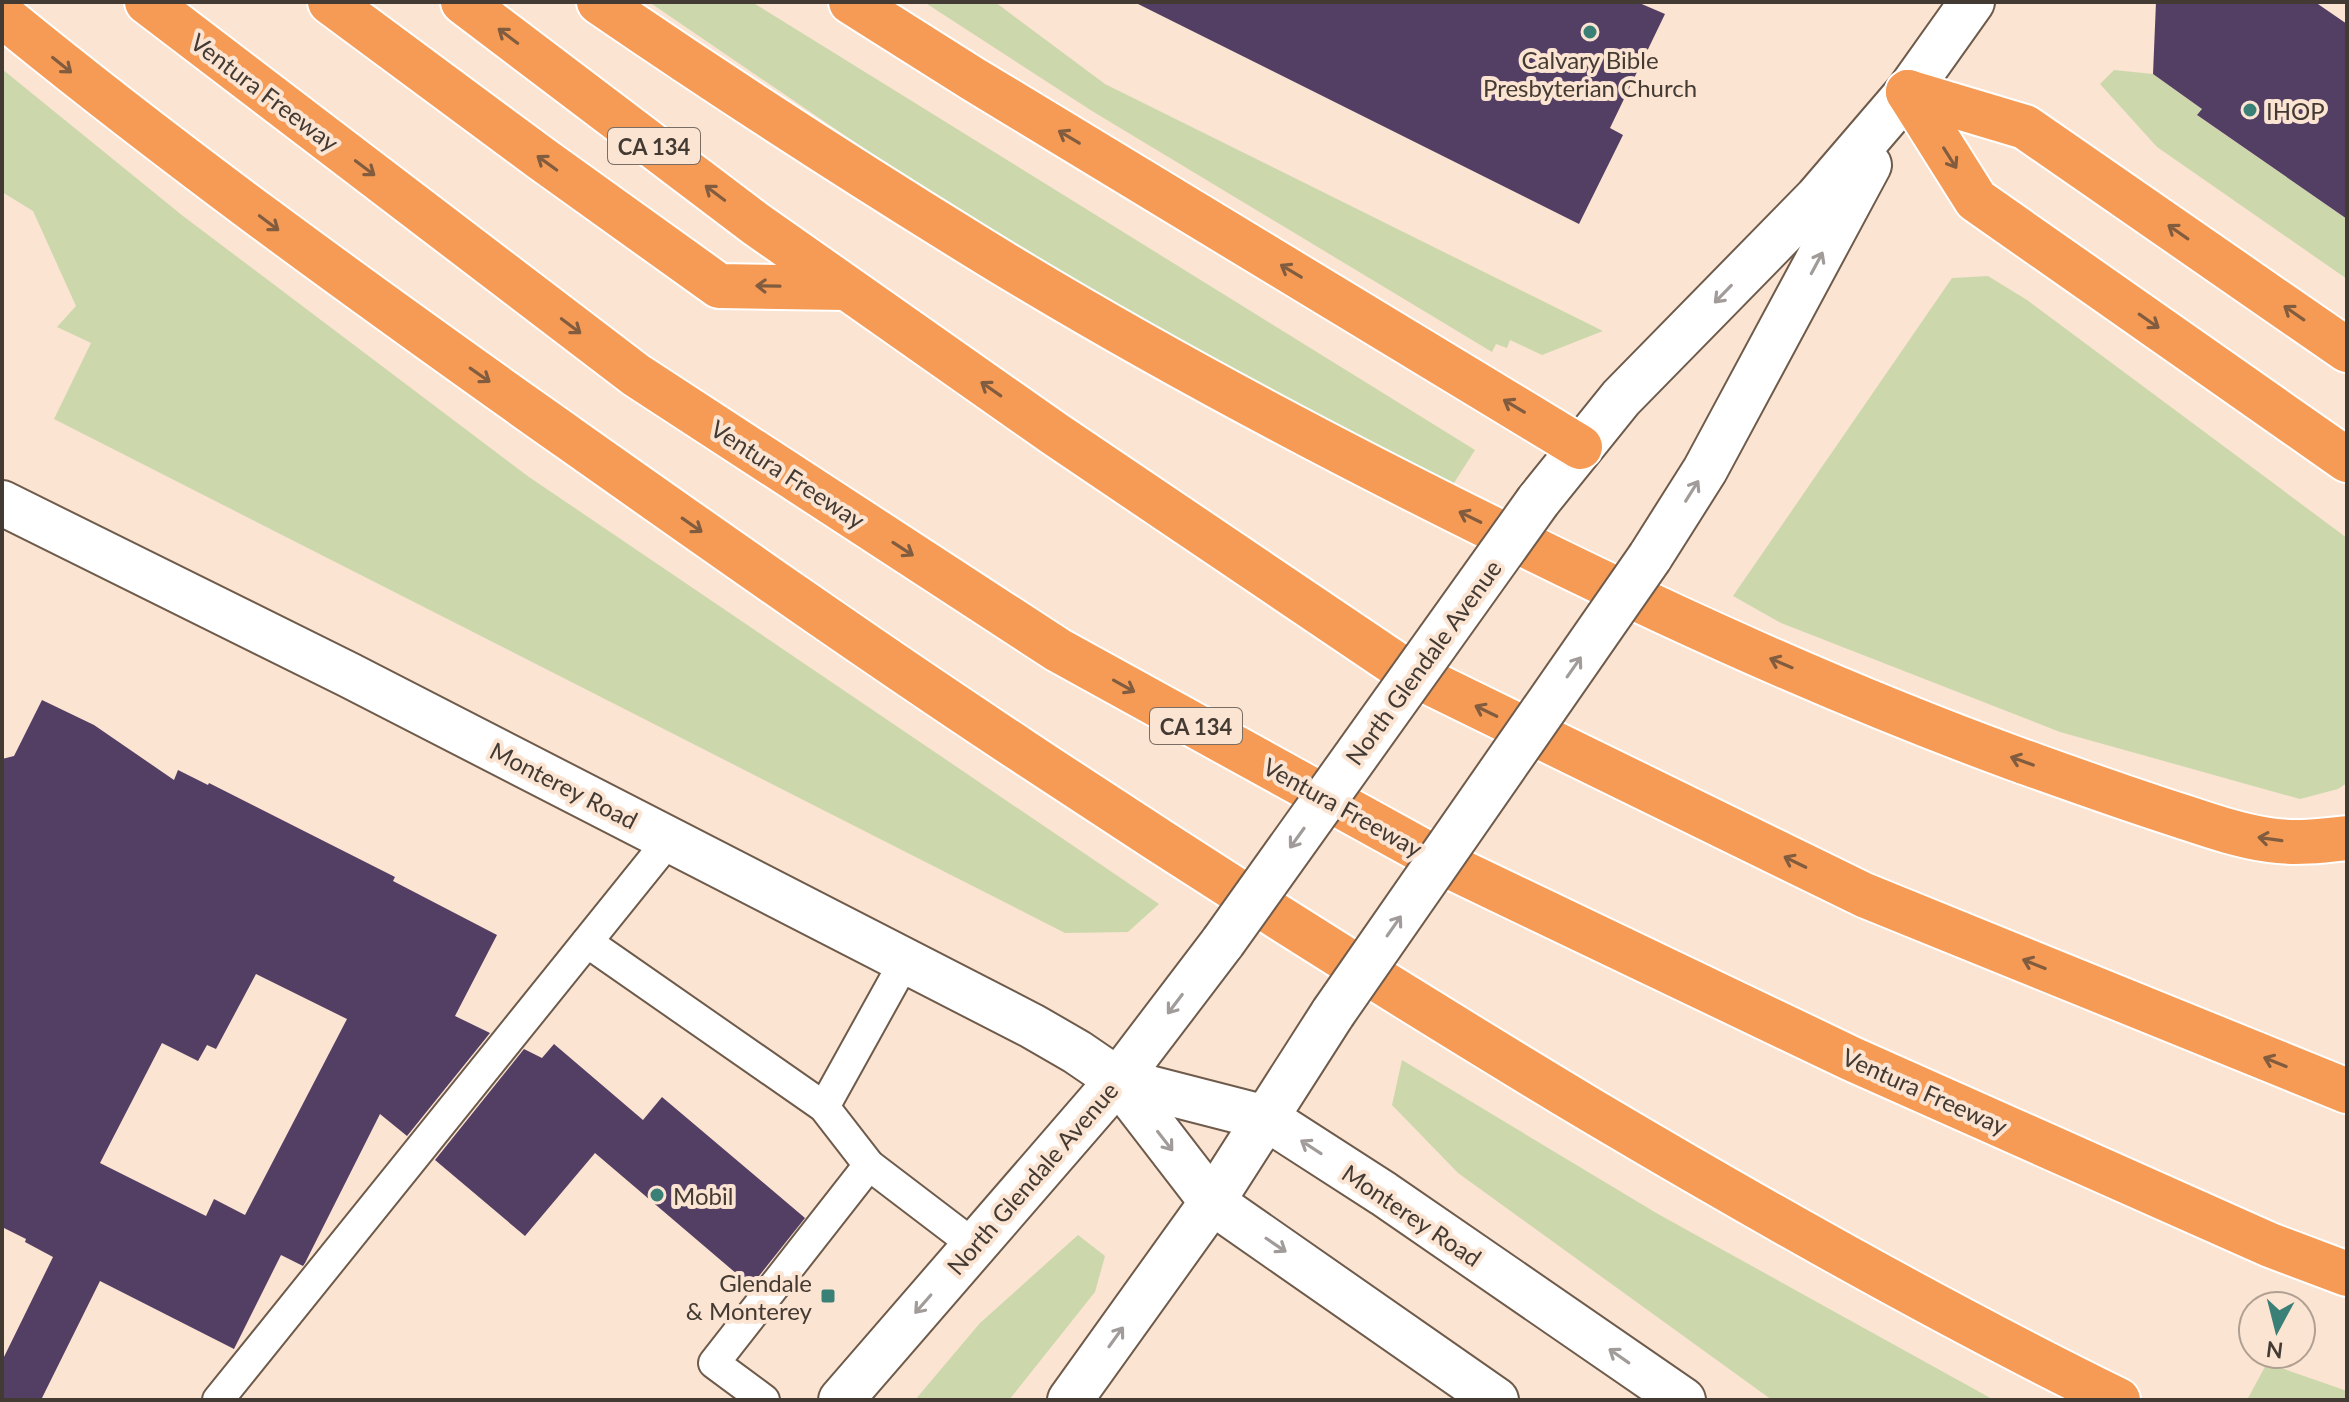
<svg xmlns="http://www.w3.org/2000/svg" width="2349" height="1402" viewBox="0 0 2349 1402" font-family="Lato,sans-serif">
<rect width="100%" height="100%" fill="#fbe4d2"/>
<!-- green -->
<g fill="#ccd8ac">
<polygon points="649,2 752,2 1475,450 1454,483 1328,430 989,234"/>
<polygon points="924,2 995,2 1105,84 1603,331 1542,355 1510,340 1507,348 1496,344 1492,352 1092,111"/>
<polygon points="2,69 183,216 529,477 1159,904 1128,932 1065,933 54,419 91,343 57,327 76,306 33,211 2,192"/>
<polygon points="2114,70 2153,74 2202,109 2198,116 2347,219 2347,279 2157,147 2100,84"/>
<polygon points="1988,276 2027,300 2347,538 2347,783 2338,789 2300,799 2060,732 1781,623 1733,596 1952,278"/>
<polygon points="1402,1060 1658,1214 1994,1400 1772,1400 1458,1173 1392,1105"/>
<polygon points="1078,1235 1105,1256 1095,1292 1009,1400 915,1400 980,1323"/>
<polygon points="2267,1363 2347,1391 2347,1400 2247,1400"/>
</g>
<!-- building -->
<g fill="#543f64" fill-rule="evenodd">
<polygon points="1134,2 1637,2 1665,14 1610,128 1623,135 1579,224"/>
<polygon points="2156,2 2315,2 2347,24 2347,219 2197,115 2202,109 2153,74"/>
<path d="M42 700 94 725 174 780 178 770 208 785 209 783 395 877 393 881 497 935 455 1016 490 1033 407 1136 380 1114 305 1263 303 1266 281 1255 234 1349 100 1281 41 1400H2V1361L53 1257 25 1242 26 1239 2 1227V759L14 756ZM256 974 347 1019 245 1215 214 1199 206 1216 100 1163 162 1043 198 1061 207 1045 216 1049Z"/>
<polygon points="554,1044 643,1120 662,1097 805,1218 751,1286 595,1153 525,1236 435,1160 524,1049 542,1058"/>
</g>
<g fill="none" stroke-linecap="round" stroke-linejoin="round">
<!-- service casing -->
<g stroke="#6e5b4b" stroke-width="34">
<g id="service">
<polyline points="587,942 824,1107 869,1165 974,1245"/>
<polyline points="824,1107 905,961"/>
<polyline points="218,1400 669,840"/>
<polyline points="764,1400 714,1363 869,1165"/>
</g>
</g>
<!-- tertiary casing -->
<g stroke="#6e5b4b" stroke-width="48">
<polyline id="tertiary" points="2,503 349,675 1032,1026 1077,1052 1118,1080"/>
</g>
<!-- secondary casing -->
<g stroke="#6e5b4b" stroke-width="48">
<g id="secondary">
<polyline points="1538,501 1621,398 1817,198 1908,92 1972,2"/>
<polyline points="1650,557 1705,470 1869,165"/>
<polyline points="1118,1080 1266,1118 1384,1194 1683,1400"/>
<polyline points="1118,1080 1212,1202 1496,1400"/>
<polyline points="841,1400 1118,1080 1223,942"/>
<polyline points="1070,1400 1212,1202 1333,1013"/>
</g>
</g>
<!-- motorway casing -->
<g stroke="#fff" stroke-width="48">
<g id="motorway">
<polyline points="147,2 636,375 1058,650 1457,870 1852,1059 2270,1245 2347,1274"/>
<polyline points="330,2 542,159 719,286 846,288"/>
<polyline points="463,2 756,224 1055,434 1406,671 1864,895 2347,1091"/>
<path d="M599 2C723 87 850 169 978 248 1145 351 1319 443 1495 530 1665 615 1838 694 2016 759 2072 779 2127 799 2184 817 2211 826 2240 836 2269 840 2295 844 2321 841 2347 838"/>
<polyline points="851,2 973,79 1580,447"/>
<path d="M2 15C173 155 352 284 532 412 695 527 857 642 1024 752 1211 876 1401 996 1594 1112 1766 1214 1939 1312 2118 1400"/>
<polyline points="1908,92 1976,200 2347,460"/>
<polyline points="1908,92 2025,127 2347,350"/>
</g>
</g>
<!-- service -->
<use href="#service" stroke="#fff" stroke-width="30"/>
<!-- tertiary -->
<use href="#tertiary" stroke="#fff" stroke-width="44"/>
<!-- secondary -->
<use href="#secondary" stroke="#fff" stroke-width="44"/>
<!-- motorway -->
<use href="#motorway" stroke="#f69b55" stroke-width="44"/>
<!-- secondary-bridge casing -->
<g stroke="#6e5b4b" stroke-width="48" stroke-linecap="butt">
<g id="secondary-bridge">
<polyline points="1223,942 1538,501"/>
<polyline points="1333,1013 1650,557"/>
</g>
</g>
<!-- secondary-bridge -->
<use href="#secondary-bridge" stroke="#fff" stroke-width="44"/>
</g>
<!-- one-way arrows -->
<defs><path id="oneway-shaft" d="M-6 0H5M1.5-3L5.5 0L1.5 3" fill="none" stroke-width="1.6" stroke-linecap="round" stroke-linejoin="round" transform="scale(2)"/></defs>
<g stroke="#825c3f">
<use href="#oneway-shaft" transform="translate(508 36) rotate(-143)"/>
<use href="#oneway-shaft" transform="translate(62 65) rotate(39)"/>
<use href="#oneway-shaft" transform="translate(1069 137) rotate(-149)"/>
<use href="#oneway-shaft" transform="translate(1950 158) rotate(58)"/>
<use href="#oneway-shaft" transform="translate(547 163) rotate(-144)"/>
<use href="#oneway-shaft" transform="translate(365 168) rotate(37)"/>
<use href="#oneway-shaft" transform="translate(715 193) rotate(-143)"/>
<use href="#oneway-shaft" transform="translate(269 223) rotate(37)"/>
<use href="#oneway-shaft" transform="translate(2178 232) rotate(-145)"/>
<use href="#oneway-shaft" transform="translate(1291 271) rotate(-149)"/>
<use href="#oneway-shaft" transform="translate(768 286) rotate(-179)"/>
<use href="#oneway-shaft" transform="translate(2294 313) rotate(-145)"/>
<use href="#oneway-shaft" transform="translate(2149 321) rotate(35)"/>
<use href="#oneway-shaft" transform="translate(571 326) rotate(37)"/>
<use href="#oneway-shaft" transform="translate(480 375) rotate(35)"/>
<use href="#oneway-shaft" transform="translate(991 389) rotate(-145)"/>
<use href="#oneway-shaft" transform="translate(1514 406) rotate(-149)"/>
<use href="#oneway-shaft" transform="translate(1470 517) rotate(-154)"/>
<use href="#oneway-shaft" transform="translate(692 525) rotate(35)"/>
<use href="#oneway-shaft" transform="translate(903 549) rotate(33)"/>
<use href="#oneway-shaft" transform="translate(1781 663) rotate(-157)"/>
<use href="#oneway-shaft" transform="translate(1124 686) rotate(29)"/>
<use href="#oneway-shaft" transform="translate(1486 711) rotate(-154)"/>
<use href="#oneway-shaft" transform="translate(2022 761) rotate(-160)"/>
<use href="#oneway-shaft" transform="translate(2270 839) rotate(-172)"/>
<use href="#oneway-shaft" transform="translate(1795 862) rotate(-154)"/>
<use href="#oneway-shaft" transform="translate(2034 964) rotate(-158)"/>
<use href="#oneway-shaft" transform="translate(2275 1062) rotate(-158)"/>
</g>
<g stroke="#a19c99">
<use href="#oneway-shaft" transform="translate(1817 263) rotate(-62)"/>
<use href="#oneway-shaft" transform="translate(1723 294) rotate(134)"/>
<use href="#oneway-shaft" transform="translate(1692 491) rotate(-58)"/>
<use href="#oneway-shaft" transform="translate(1574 667) rotate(-55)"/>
<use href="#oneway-shaft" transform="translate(1297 838) rotate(126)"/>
<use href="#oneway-shaft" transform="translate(1394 926) rotate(-55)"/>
<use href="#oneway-shaft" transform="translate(1175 1004) rotate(127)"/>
<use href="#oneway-shaft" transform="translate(1165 1141) rotate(52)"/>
<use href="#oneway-shaft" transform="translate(1311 1147) rotate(-147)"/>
<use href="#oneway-shaft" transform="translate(1276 1245) rotate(34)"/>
<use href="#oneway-shaft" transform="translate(923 1304) rotate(131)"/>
<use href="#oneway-shaft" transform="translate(1116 1337) rotate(-54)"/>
<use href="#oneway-shaft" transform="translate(1619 1356) rotate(-145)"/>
</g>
<!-- markers -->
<g fill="#3a8077" stroke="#fbe4d2" stroke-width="3">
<circle cx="1590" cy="32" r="8"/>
<circle cx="2250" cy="110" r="8"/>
<circle cx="657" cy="1195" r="8"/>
<rect x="820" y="1288" width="16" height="16" rx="4"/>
</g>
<g text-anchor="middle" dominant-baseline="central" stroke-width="8" stroke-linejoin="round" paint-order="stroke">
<!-- shield labels -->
<g fill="#fbe4d2" stroke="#7a6d63" stroke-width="2">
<rect x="608" y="128" width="92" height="36" rx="6"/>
<rect x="1150" y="708" width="92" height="36" rx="6"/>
</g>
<g font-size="22" font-weight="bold" fill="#433a33">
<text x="654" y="146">CA 134</text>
<text x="1196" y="726">CA 134</text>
</g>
<!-- poi labels -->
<g font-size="24" fill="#433a33" stroke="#fbe4d2" text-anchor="start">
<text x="1590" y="59" text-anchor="middle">Calvary Bible<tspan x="1590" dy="28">Presbyterian Church</tspan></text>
<text x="2266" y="110">IHOP</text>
<text x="673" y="1195">Mobil</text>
<text x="812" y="1282" text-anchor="end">Glendale<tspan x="812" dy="28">&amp; Monterey</tspan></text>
</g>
<!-- street labels -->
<g font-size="24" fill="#433a33" stroke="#fbe4d2">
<text transform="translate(265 92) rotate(37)">Ventura Freeway</text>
<text transform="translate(788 474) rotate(33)">Ventura Freeway</text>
<text transform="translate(1423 662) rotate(-54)">North Glendale Avenue</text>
<text transform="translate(564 785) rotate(27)">Monterey Road</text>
<text transform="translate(1343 807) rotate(29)">Ventura Freeway</text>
<text transform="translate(1925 1091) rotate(24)">Ventura Freeway</text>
<text transform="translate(1032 1178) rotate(-49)">North Glendale Avenue</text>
<text transform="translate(1412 1215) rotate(34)">Monterey Road</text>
</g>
</g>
<!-- border -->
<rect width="2349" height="1402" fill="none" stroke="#433a33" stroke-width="8"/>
<!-- north arrow -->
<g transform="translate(2277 1330) rotate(187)"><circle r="38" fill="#fbe4d2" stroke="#b1a092" stroke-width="2"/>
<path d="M0-6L14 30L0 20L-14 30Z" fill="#3a8077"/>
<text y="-12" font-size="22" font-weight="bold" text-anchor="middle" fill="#433a33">N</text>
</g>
</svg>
